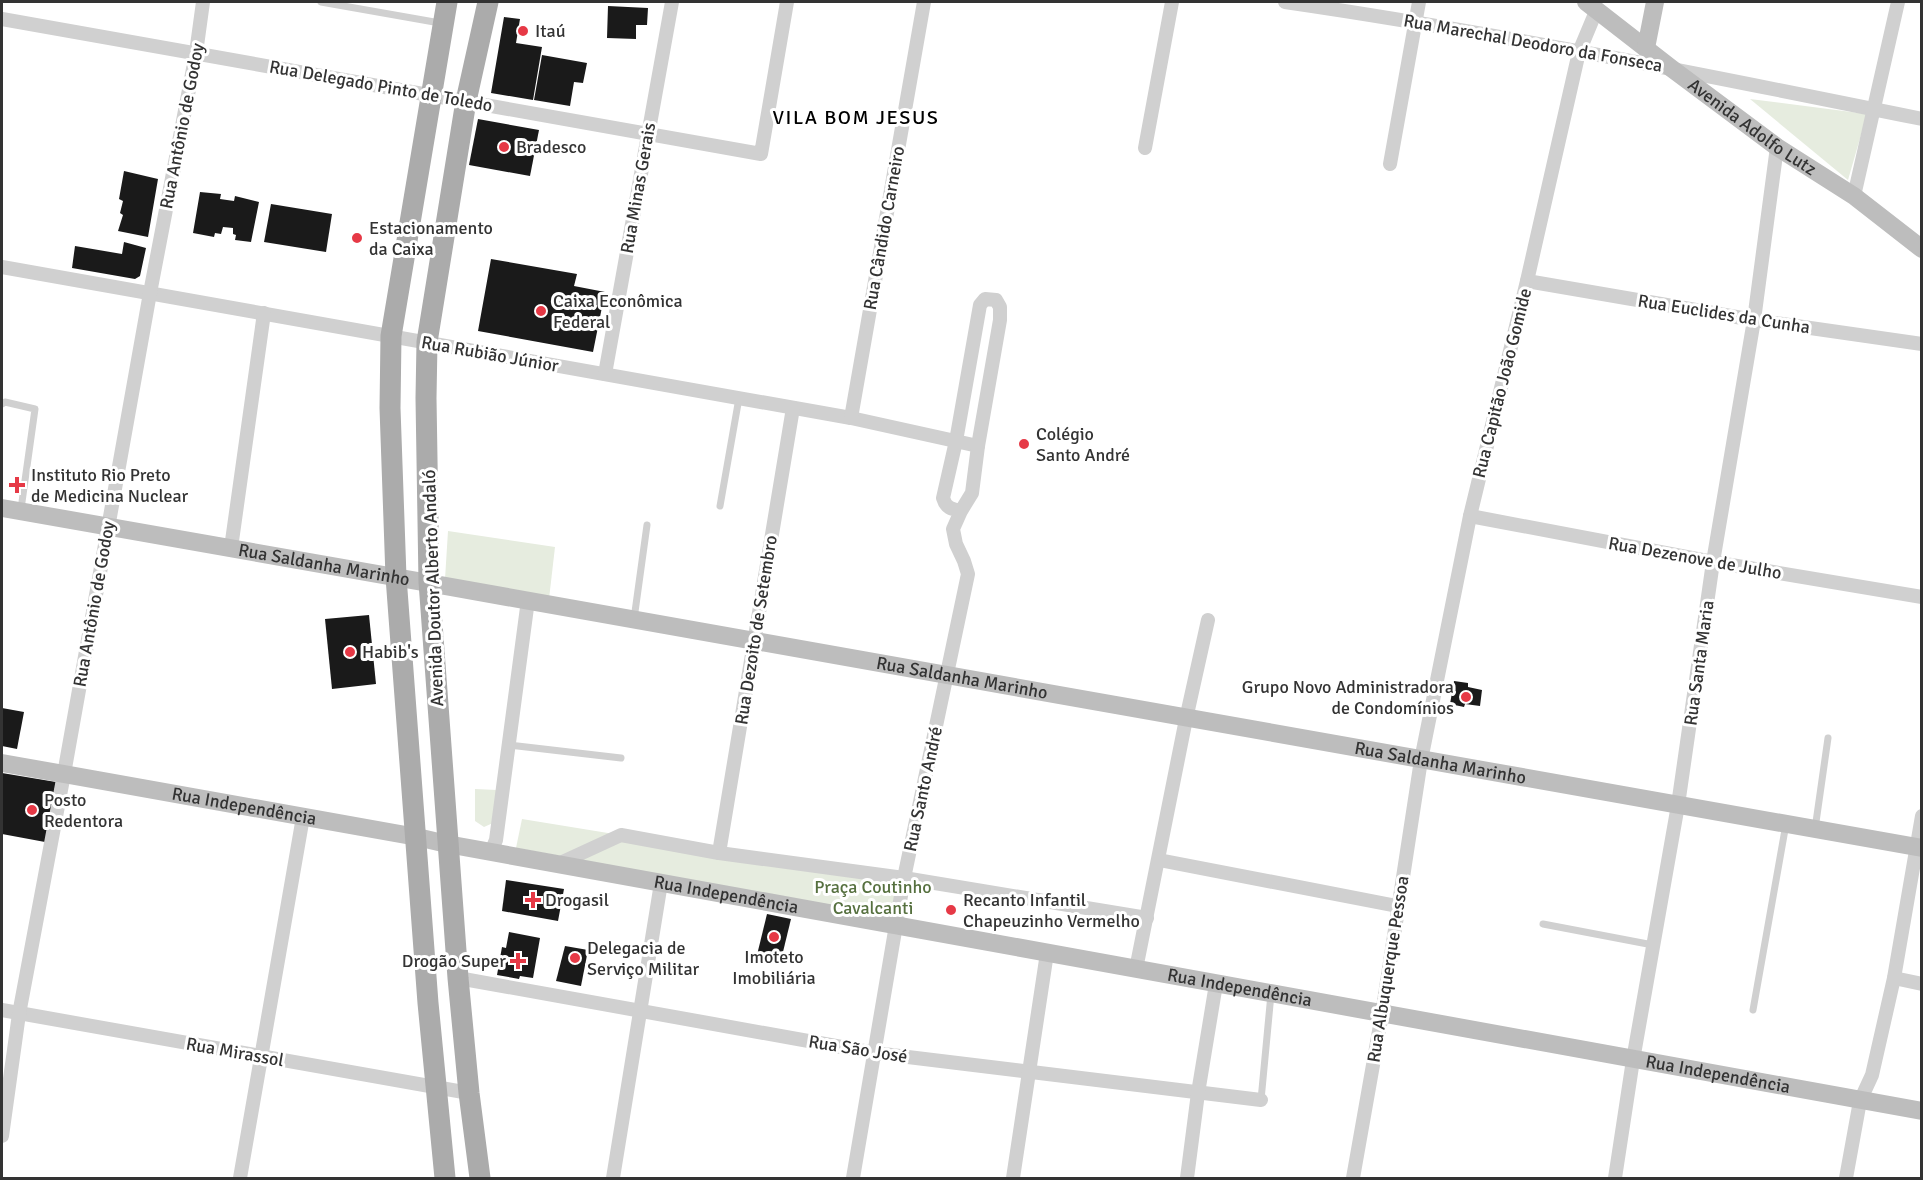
<svg xmlns="http://www.w3.org/2000/svg" width="1923" height="1180" viewBox="0 0 1923 1180" font-family="Signika,sans-serif">
<rect width="100%" height="100%" fill="#fff"/>
<!-- green -->
<g fill="#e6ecdf">
<polygon points="1750,99 1867,114 1848,180"/>
<polygon points="448,531 555,547 549,599 445,579"/>
<polygon points="475,789 497,790 493,823 484,827 475,821"/>
<polygon points="522,819 614,834 561,856 516,848"/>
<polygon points="620,840 903,883 898,921 569,862"/>
</g>
<!-- building -->
<g fill="#1a1a1a">
<polygon points="608,6 648,8 647,25 636,25 636,39 607,38"/>
<polygon points="504,17 520,19 516,43 542,47 533,100 491,93"/>
<polygon points="542,55 587,63 583,83 574,82 570,106 534,100"/>
<polygon points="478,119 539,130 530,176 469,165"/>
<polygon points="124,171 158,179 148,237 118,231 123,215 120,213 123,201 119,199"/>
<polygon points="200,192 221,194 220,199 234,201 235,196 259,202 251,242 235,240 236,235 233,234 233,228 223,227 221,234 215,233 214,237 193,233"/>
<polygon points="271,204 332,214 326,252 264,242"/>
<polygon points="124,242 146,248 140,276 135,279 72,268 75,246 122,254"/>
<polygon points="491,259 577,274 574,286 605,292 593,352 478,331"/>
<polygon points="369,615 376,684 332,689 325,619"/>
<polygon points="1454,681 1468,683 1468,687 1482,690 1480,706 1465,704 1464,707 1450,704"/>
<polygon points="2,708 24,712 17,749 2,746"/>
<polygon points="2,773 56,782 45,842 2,834"/>
<polygon points="506,880 564,889 558,921 502,911"/>
<polygon points="767,914 791,919 781,960 757,955"/>
<polygon points="509,932 540,938 533,978 520,976 519,979 497,975 502,947 506,948"/>
<polygon points="565,946 588,950 581,986 556,981"/>
</g>
<g fill="none" stroke-linecap="round" stroke-linejoin="round">
<!-- lane -->
<g stroke="#d0d0d0" stroke-width="7">
<polyline points="321,2 440,23"/>
<polyline points="2,404 5,402 35,409 21,509"/>
<polyline points="720,506 739,398"/>
<polyline points="634,619 647,525"/>
<polyline points="509,745 621,758"/>
<polyline points="1815,829 1828,738"/>
<polyline points="1543,924 1653,945"/>
<polyline points="1753,1010 1786,824"/>
<polyline points="1261,1100 1271,994"/>
</g>
<!-- street -->
<g stroke="#d0d0d0" stroke-width="14">
<path d="M1285 2C1498 33 1710 76 1922 119"/>
<polyline points="2,19 761,154 787,2"/>
<polyline points="1145,148 1172,2"/>
<polyline points="1390,164 1419,2"/>
<polyline points="1854,196 1898,2"/>
<polyline points="2,267 851,418 978,446"/>
<polyline points="1527,281 1754,320 1922,344"/>
<polyline points="605,374 672,2"/>
<polyline points="851,418 924,2"/>
<polyline points="1470,516 1713,562 1922,597"/>
<polyline points="231,548 264,313"/>
<polyline points="491,852 496,840 528,600"/>
<polyline points="719,853 793,408"/>
<polyline points="1159,860 1397,906"/>
<polyline points="558,864 621,835 719,853 904,878 1147,918"/>
<polyline points="1136,969 1186,719 1208,620"/>
<polyline points="458,978 875,1053 1261,1100"/>
<polyline points="1894,978 1922,984"/>
<polyline points="2,1010 469,1093"/>
<polyline points="2,1136 19,1014 64,774 150,293 196,53 203,2"/>
<polyline points="240,1178 303,817"/>
<polyline points="613,1178 661,883"/>
<path d="M853 1178 904 878 968 574 964 561 956 544 953 529 961 511 972 493 978 446 1000 320V307L996 300 985 299 980 305 956 441 943 498C946 508 951 509 961 511"/>
<polyline points="1013,1178 1047,953"/>
<polyline points="1187,1178 1198,1093 1216,984"/>
<polyline points="1353,1178 1382,1014 1421,760 1470,516 1527,281 1579,52 1597,9"/>
<polyline points="1615,1178 1633,1060 1678,805 1713,562 1754,320 1777,147"/>
<polyline points="1846,1178 1860,1101 1872,1075 1894,978 1922,816"/>
</g>
<!-- secondary -->
<g stroke="#bdbdbd" stroke-width="18">
<path id="s1" d="M1586 2 1671 68 1777 147 1854 196 1922 249"/>
<polyline points="1646,48 1655,2"/>
<path id="s2" d="M2 508C642 620 1281 735 1922 848"/>
<path id="s3" d="M2 763 417 837 447 844 1922 1111"/>
</g>
<!-- primary -->
<g stroke="#ababab" stroke-width="21">
<polyline points="445,1178 428,1003 396,577 390,408 391,336 447,2"/>
<polyline points="480,1178 469,1093 458,978 429,582 426,398 427,342 466,101 488,2"/>
</g>
</g>
<!-- markers -->
<g fill="#e63946" stroke="#fff" stroke-width="2">
<circle cx="523" cy="31" r="6"/>
<circle cx="504" cy="147" r="6"/>
<circle cx="357" cy="238" r="6"/>
<circle cx="541" cy="311" r="6"/>
<circle cx="1024" cy="444" r="6"/>
<path d="M14 476h6v6h6v6h-6v6h-6v-6h-6v-6h6z"/>
<circle cx="350" cy="652" r="6"/>
<circle cx="1466" cy="697" r="6"/>
<circle cx="32" cy="810" r="6"/>
<path d="M530 891h6v6h6v6h-6v6h-6v-6h-6v-6h6z"/>
<circle cx="951" cy="910" r="6"/>
<circle cx="774" cy="937" r="6"/>
<circle cx="575" cy="958" r="6"/>
<path d="M515 952h6v6h6v6h-6v6h-6v-6h-6v-6h6z"/>
</g>
<g text-anchor="middle" dominant-baseline="central" stroke-width="6" stroke-linejoin="round" paint-order="stroke">
<!-- poi labels -->
<g font-size="18" fill="#333" stroke="#fff" text-anchor="start">
<text x="535" y="31">Itaú</text>
<text x="516" y="147">Bradesco</text>
<text x="369" y="228">Estacionamento<tspan x="369" dy="21">da Caixa</tspan></text>
<text x="553" y="301">Caixa Econômica<tspan x="553" dy="21">Federal</tspan></text>
<text x="1036" y="434">Colégio<tspan x="1036" dy="21">Santo André</tspan></text>
<text x="31" y="475">Instituto Rio Preto<tspan x="31" dy="21">de Medicina Nuclear</tspan></text>
<text x="362" y="652">Habib's</text>
<text x="1454" y="687" text-anchor="end">Grupo Novo Administradora<tspan x="1454" dy="21">de Condomínios</tspan></text>
<text x="44" y="800">Posto<tspan x="44" dy="21">Redentora</tspan></text>
<text x="545" y="900">Drogasil</text>
<text x="963" y="900">Recanto Infantil<tspan x="963" dy="21">Chapeuzinho Vermelho</tspan></text>
<text x="587" y="948">Delegacia de<tspan x="587" dy="21">Serviço Militar</tspan></text>
<text x="774" y="957" text-anchor="middle">Imoteto<tspan x="774" dy="21">Imobiliária</tspan></text>
<text x="506" y="961" text-anchor="end">Drogão Super</text>
</g>
<!-- street labels -->
<g font-size="18" fill="#333" stroke="#fff">
<text transform="translate(1533 43) rotate(10)">Rua Marechal Deodoro da Fonseca</text>
<text transform="translate(381 86) rotate(10)">Rua Delegado Pinto de Toledo</text>
<text transform="translate(182 126) rotate(-79)">Rua Antônio de Godoy</text>
<text stroke="none"><textPath href="#s1" startOffset="208">Avenida Adolfo Lutz</textPath></text>
<text transform="translate(638 188) rotate(-80)">Rua Minas Gerais</text>
<text transform="translate(884 228) rotate(-80)">Rua Cândido Carneiro</text>
<text transform="translate(1724 314) rotate(9)">Rua Euclides da Cunha</text>
<text transform="translate(490 354) rotate(10)">Rua Rubião Júnior</text>
<text transform="translate(1502 383) rotate(-76)">Rua Capitão João Gomide</text>
<text transform="translate(1695 558) rotate(10)">Rua Dezenove de Julho</text>
<text stroke="none"><textPath href="#s2" startOffset="327">Rua Saldanha Marinho</textPath></text>
<text transform="translate(433 588) rotate(-92)">Avenida Doutor Alberto Andaló</text>
<text transform="translate(94 604) rotate(-80)">Rua Antônio de Godoy</text>
<text transform="translate(756 630) rotate(-81)">Rua Dezoito de Setembro</text>
<text transform="translate(1699 663) rotate(-82)">Rua Santa Maria</text>
<text stroke="none"><textPath href="#s2" startOffset="975">Rua Saldanha Marinho</textPath></text>
<text stroke="none"><textPath href="#s2" startOffset="1461">Rua Saldanha Marinho</textPath></text>
<text transform="translate(923 789) rotate(-78)">Rua Santo André</text>
<text stroke="none"><textPath href="#s3" startOffset="246">Rua Independência</textPath></text>
<text stroke="none"><textPath href="#s3" startOffset="736">Rua Independência</textPath></text>
<text transform="translate(1388 969) rotate(-81)">Rua Albuquerque Pessoa</text>
<text stroke="none"><textPath href="#s3" startOffset="1258">Rua Independência</textPath></text>
<text transform="translate(858 1049) rotate(9)">Rua São José</text>
<text transform="translate(235 1052) rotate(10)">Rua Mirassol</text>
<text stroke="none"><textPath href="#s3" startOffset="1744">Rua Independência</textPath></text>
</g>
<!-- park labels -->
<g font-size="18" fill="#56703f" stroke="#fff">
<text x="873" y="887">Praça Coutinho<tspan x="873" dy="21">Cavalcanti</tspan></text>
</g>
<!-- neighbourhood labels -->
<g font-size="20" letter-spacing="1.5" fill="#000" stroke="#fff">
<text x="856" y="117">VILA BOM JESUS</text>
</g>
</g>
<!-- border -->
<rect width="1923" height="1180" fill="none" stroke="#333333" stroke-width="6"/>
</svg>
